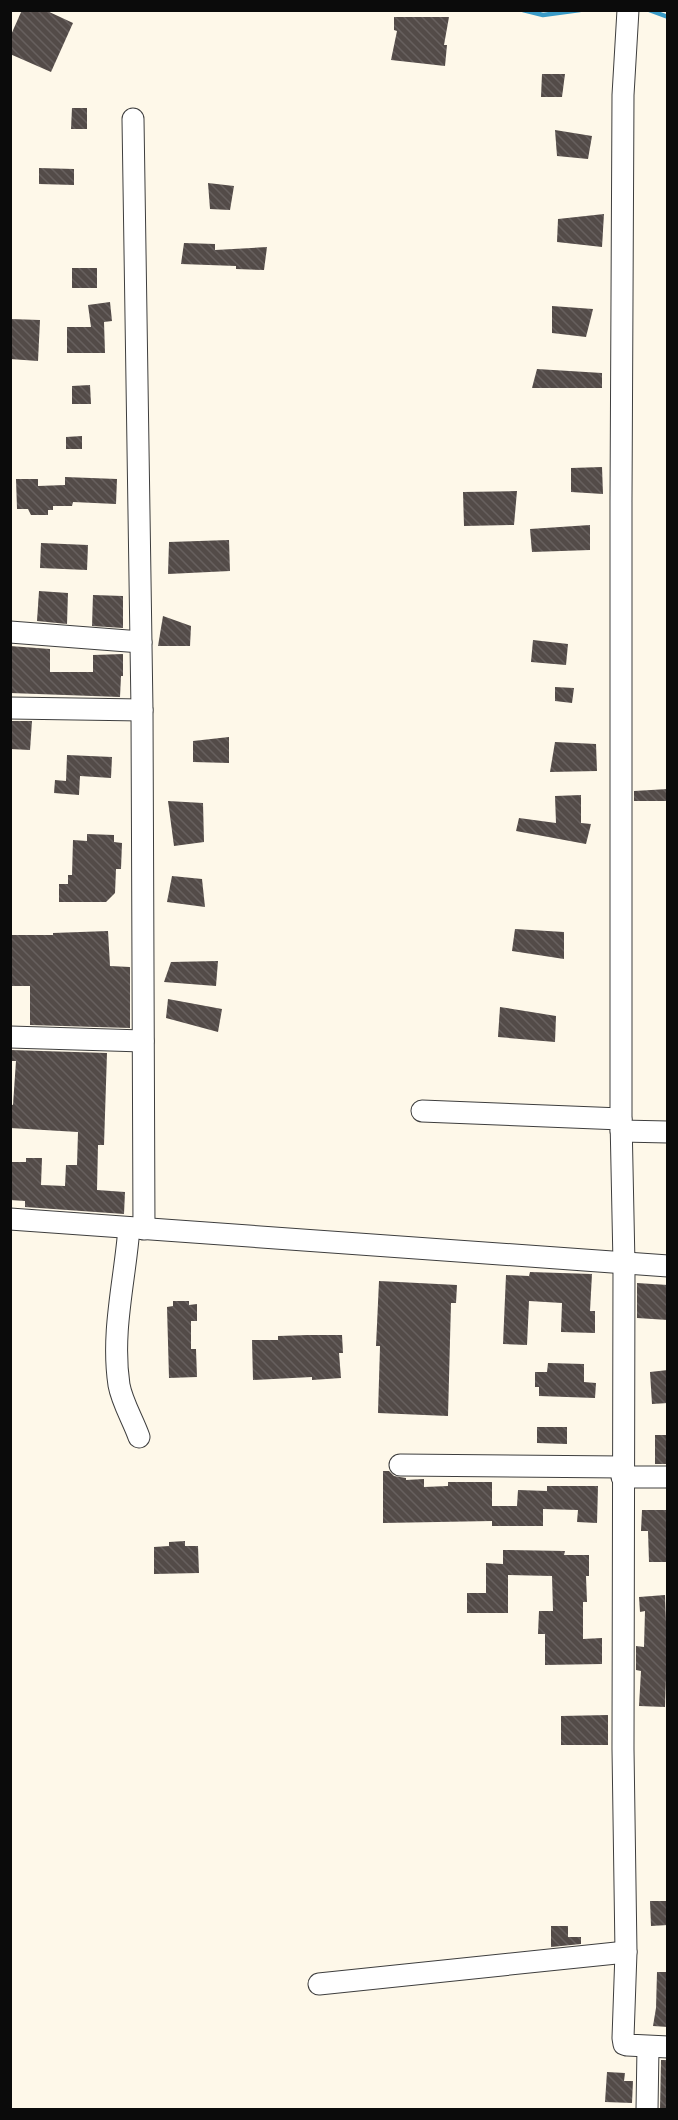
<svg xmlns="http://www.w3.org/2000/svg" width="678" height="2120" viewBox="0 0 678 2120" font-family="'Roboto Serif',serif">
<defs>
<pattern id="building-back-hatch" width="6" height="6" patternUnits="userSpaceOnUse" patternTransform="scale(1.5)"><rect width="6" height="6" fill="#534b48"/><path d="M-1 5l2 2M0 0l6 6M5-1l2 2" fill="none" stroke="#67605e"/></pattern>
</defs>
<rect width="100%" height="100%" fill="#fef8e9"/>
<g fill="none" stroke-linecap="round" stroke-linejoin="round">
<!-- stream -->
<g stroke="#3a9bc7" stroke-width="4.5">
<polyline points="523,10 543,15 580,10"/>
<polyline points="649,10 668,17"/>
</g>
</g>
<!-- building -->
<g fill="url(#building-back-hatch)">
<polygon points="22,10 45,10 73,23 51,72 10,54 10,37"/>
<polygon points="394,17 449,17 444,45 447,45 445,66 391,60 397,31 394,30"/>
<polygon points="542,74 565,74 562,97 541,97"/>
<polygon points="72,108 87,108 87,129 71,129"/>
<polygon points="555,130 592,136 588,159 557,156"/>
<polygon points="39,168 74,169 74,185 39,184"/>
<polygon points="208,183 234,186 230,210 210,209"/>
<polygon points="604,214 602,247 557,242 558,219"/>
<polygon points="184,243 215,244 215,250 267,247 264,270 236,269 236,266 181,264"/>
<rect x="72" y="268" width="25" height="20"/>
<polygon points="110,302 112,321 104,322 105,353 67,353 67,327 91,327 88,305"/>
<polygon points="552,306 593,309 586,337 552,333"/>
<polygon points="10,319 40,320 38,361 10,359"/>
<polygon points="537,369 602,373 602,388 532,388"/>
<polygon points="90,385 91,404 72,404 72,386"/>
<polygon points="82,436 82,449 66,449 66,437"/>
<polygon points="602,467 603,494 571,492 571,468"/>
<polygon points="65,477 117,479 116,504 73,502 72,506 53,506 53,510 48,510 48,515 31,515 28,509 17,509 16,479 38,479 38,486 65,485"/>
<polygon points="517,491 514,525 464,526 463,492"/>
<polygon points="590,525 590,550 532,552 530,529"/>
<polygon points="229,540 230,571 168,574 169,542"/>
<polygon points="41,543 88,545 87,570 40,568"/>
<polygon points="39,591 68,593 67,624 37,621"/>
<polygon points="93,595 123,596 123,628 92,626"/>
<polygon points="163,616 191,626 190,646 158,646"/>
<polygon points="533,640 568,644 566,665 531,662"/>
<polygon points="10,646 50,649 50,672 93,672 93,655 123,654 123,676 121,676 120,697 10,693"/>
<polygon points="555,687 574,688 572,703 555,701"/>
<polygon points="10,721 32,721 30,750 10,749"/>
<polygon points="229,737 229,763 193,762 193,741"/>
<polygon points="555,742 596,744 597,771 550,772"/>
<polygon points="67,755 112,757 111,778 80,776 79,795 54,793 55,780 66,781"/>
<polygon points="668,789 668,801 634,801 634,791"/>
<polygon points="581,795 581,823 591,824 586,844 516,831 519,818 556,823 555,796"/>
<polygon points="168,801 203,803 204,842 174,846"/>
<polygon points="87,834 114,835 114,842 122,843 121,869 116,869 115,893 106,902 59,902 59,884 68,884 68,875 72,875 73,840 87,841"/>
<polygon points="172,876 202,879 205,907 167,902"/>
<polygon points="515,929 564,932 564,959 512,951"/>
<polygon points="108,931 110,966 130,967 130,1028 30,1025 30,986 10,986 10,935 53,935 53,933"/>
<polygon points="218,961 216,986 164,982 171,962"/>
<polygon points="168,999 222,1009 218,1032 166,1018"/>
<polygon points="500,1007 556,1016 555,1042 498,1037"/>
<polygon points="10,1050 107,1053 104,1145 98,1145 97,1190 125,1192 124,1214 25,1207 25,1201 10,1200 10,1162 26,1162 26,1158 42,1158 41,1185 65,1186 66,1165 77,1165 78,1132 10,1128 10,1104 13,1105 16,1061 10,1061"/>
<polygon points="530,1272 592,1274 590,1311 595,1311 595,1333 561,1332 562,1303 529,1301 527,1345 503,1344 506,1275 529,1276"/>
<polygon points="379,1281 457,1285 456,1303 451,1303 448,1416 378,1413 380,1346 376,1346"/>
<polygon points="637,1283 668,1285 668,1320 637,1318"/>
<polygon points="173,1301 189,1301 189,1305 197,1304 197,1321 191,1321 191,1349 196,1349 197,1377 169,1378 167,1307 173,1306"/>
<polygon points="308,1335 342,1335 343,1353 339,1353 341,1378 312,1380 312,1377 253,1380 252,1340 278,1340 278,1336"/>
<polygon points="548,1363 584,1364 584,1382 596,1383 595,1398 539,1396 539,1387 535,1387 535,1372 547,1372"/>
<polygon points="668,1370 668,1403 652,1404 650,1372"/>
<polygon points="537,1427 567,1427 567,1444 537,1443"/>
<rect x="655" y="1435" width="13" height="29"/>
<polygon points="383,1471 389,1471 394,1476 406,1478 406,1480 424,1479 424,1487 448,1486 448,1482 492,1482 492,1506 517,1506 518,1490 547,1491 547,1486 598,1486 597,1523 577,1522 578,1510 543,1509 543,1526 492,1526 492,1521 383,1523"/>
<polygon points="642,1510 668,1510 668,1562 649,1562 648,1531 641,1531"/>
<polygon points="185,1541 185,1546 198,1546 199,1573 154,1574 154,1547 169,1546 169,1542"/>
<polygon points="503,1550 565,1551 564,1555 589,1555 589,1576 586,1576 587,1602 583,1602 583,1639 602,1638 602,1664 545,1665 545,1634 538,1634 539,1611 553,1611 552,1576 508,1575 508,1613 467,1613 467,1593 486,1593 486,1563 503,1564"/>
<polygon points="665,1595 666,1622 668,1622 665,1707 639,1706 641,1671 636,1670 636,1646 644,1647 645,1611 640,1612 639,1597"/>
<polygon points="608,1715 608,1745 561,1745 561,1716"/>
<polygon points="650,1901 668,1901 668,1925 651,1926"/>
<polygon points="551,1926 568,1926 568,1937 581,1937 581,1944 551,1947"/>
<polygon points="657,1972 668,1972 668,2027 653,2026 656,2008"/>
<polygon points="661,2060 668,2060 668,2109 660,2109"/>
<polygon points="607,2072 625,2073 624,2081 633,2081 632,2103 605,2102"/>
</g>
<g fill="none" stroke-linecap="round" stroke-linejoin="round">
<!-- minor casing -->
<g stroke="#3e3e3e" stroke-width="23">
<g id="minor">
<polyline points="628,10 623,95 621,502 621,1119 624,1264 623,1749 626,1952 623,2038 624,2044 627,2045 668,2047"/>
<polyline points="133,119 142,710 144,1229"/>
<polyline points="10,632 141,642"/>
<polyline points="10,708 142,710"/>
<polyline points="10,1037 143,1041"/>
<polyline points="422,1111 621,1119"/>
<polyline points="621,1131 668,1132"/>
<polyline points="10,1219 668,1266"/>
<path d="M129 1228C125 1280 111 1332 119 1385 122 1402 133 1420 139 1437"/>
<polyline points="400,1465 622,1467"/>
<polyline points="622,1477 668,1477"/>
<polyline points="319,1984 626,1952"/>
<polyline points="647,2110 648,2047"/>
</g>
</g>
<!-- minor -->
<use href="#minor" stroke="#fff" stroke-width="21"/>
</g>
<!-- border -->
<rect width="678" height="2120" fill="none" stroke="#0b0b0b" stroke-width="24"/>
</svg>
